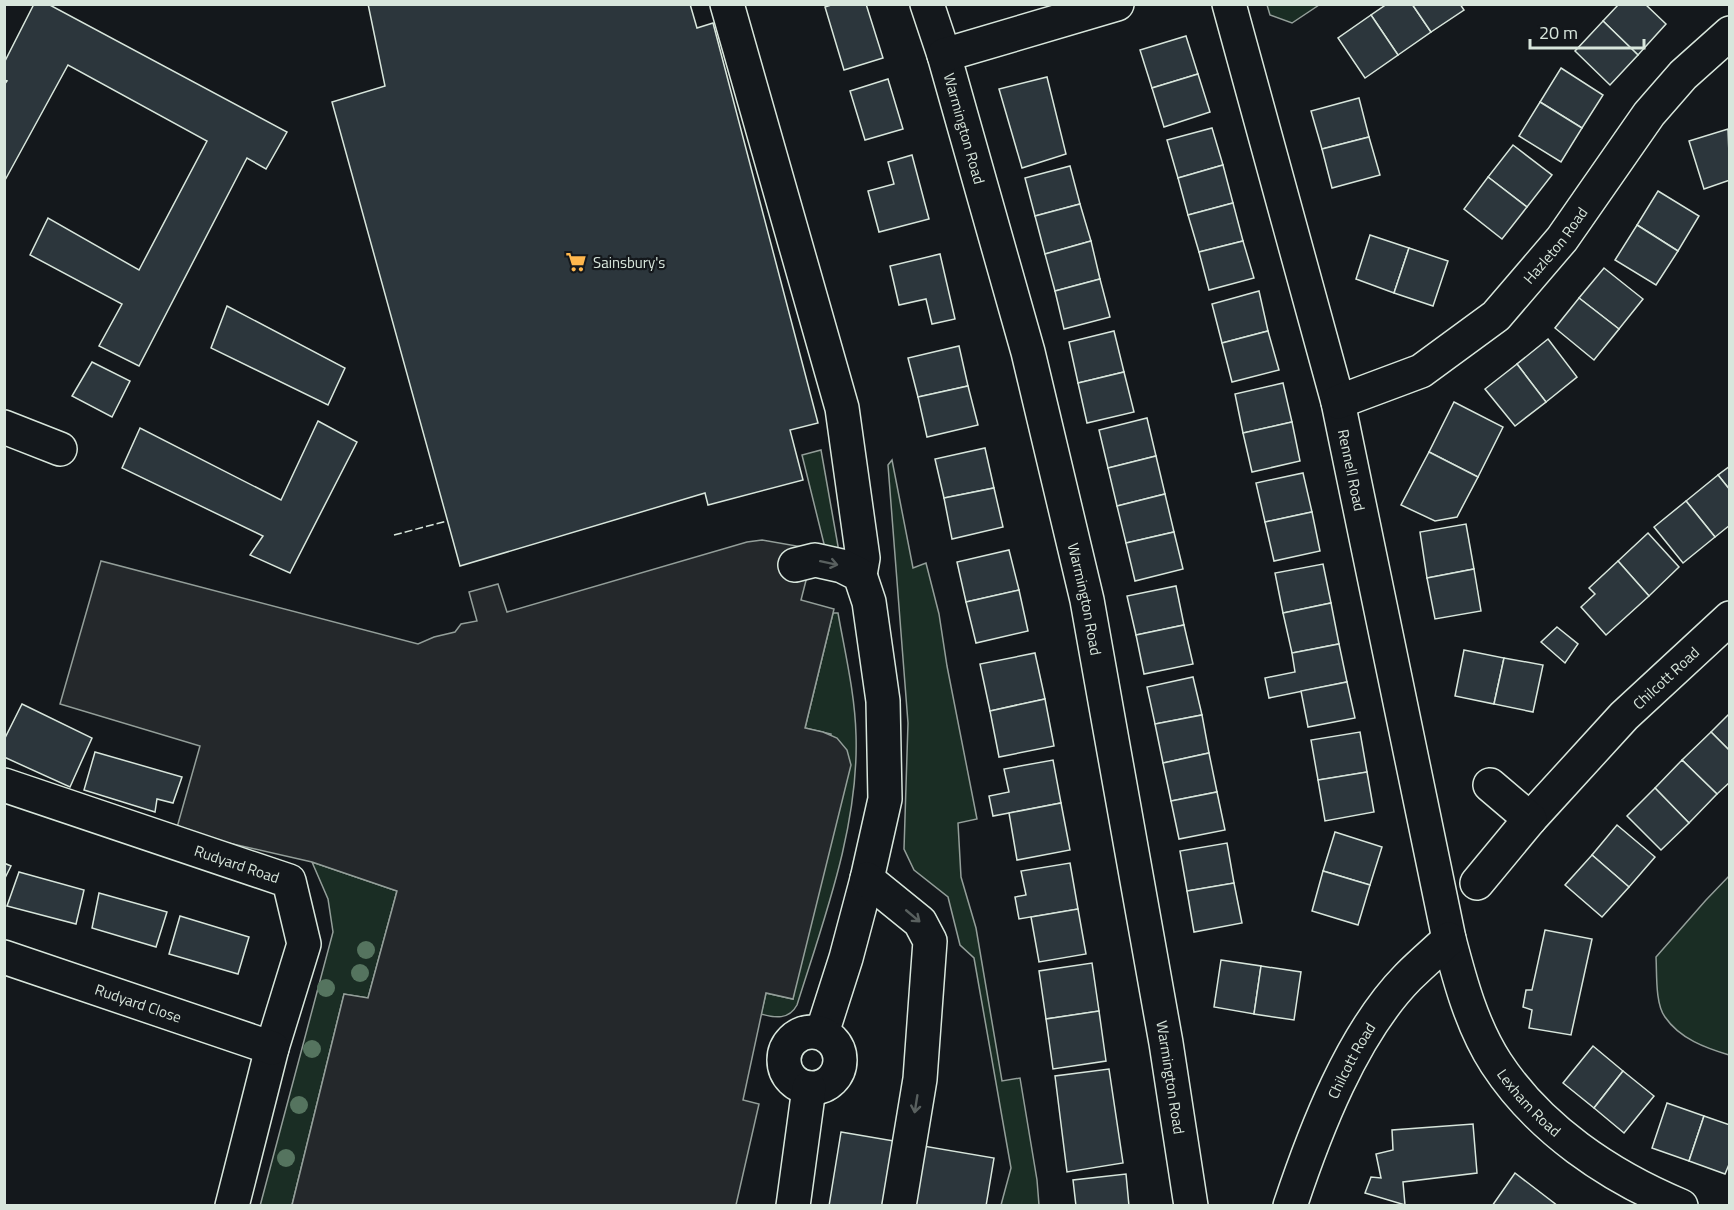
<svg xmlns="http://www.w3.org/2000/svg" width="1734" height="1210" viewBox="0 0 1734 1210" font-family="'Titillium Web',sans-serif">
<rect width="100%" height="100%" fill="#14181c"/>
<!-- green -->
<g fill="#1a2d24" stroke="#939e99" stroke-width="1.5">
<polygon points="1267,5 1267,4 1319,5 1292,23 1270,15"/>
<polygon points="821,450 838,546 838,549 826,552 802,455"/>
<polygon points="892,460 913,568 926,563 939,614 947,666 977,819 958,823 961,877 976,928 1002,1081 1020,1078 1037,1180 1039,1205 1001,1205 1011,1168 974,958 960,945 948,897 914,870 904,849 908,723 888,465"/>
<path d="M833 613H838C845 653 855 694 856 735 859 826 824 919 797 1005 789 1020 775 1018 761 1014L766 993 793 999 831 734 805 728Z"/>
<polygon points="312,862 397,891 368,998 344,994 292,1205 260,1206 333,932 328,899"/>
<path d="M1729 876V1055C1706 1048 1680 1039 1665 1017 1655 1004 1657 973 1656 957L1706 900Z"/>
</g>
<!-- parking -->
<polygon fill="#24282b" stroke="#939e99" stroke-width="1.5" points="762,540 814,549 801,600 834,609 805,728 823,732 837,738 847,750 851,765 793,999 766,993 743,1100 759,1104 736,1205 292,1205 344,994 368,998 397,891 312,862 176,831 200,746 60,704 101,561 418,644 434,637 455,632 461,624 477,621 469,592 498,584 507,612 747,542"/>
<!-- building -->
<g fill="#2c363c" stroke="#d8e6dc" stroke-width="1.5">
<polygon points="34,4 48,4 287,132 266,169 247,158 139,366 99,346 122,304 30,255 48,218 139,270 207,141 68,65 4,182 4,85 7,81 4,80 4,63"/>
<polygon points="368,4 690,4 697,28 713,23 818,423 790,430 803,480 708,505 705,493 460,566 332,102 385,86"/>
<polygon points="834,4 866,4 883,58 844,70 825,7"/>
<polygon points="1387,4 1412,4 1431,32 1398,55 1371,15"/>
<polygon points="1412,4 1460,4 1464,10 1431,32"/>
<polygon points="1619,4 1645,4 1666,24 1638,55 1603,21"/>
<polygon points="1371,15 1398,55 1365,78 1338,38"/>
<polygon points="1603,21 1638,55 1610,85 1575,51"/>
<polygon points="1186,36 1198,74 1152,88 1140,50"/>
<polygon points="1561,68 1603,95 1582,128 1540,102"/>
<polygon points="1198,74 1210,112 1164,127 1152,88"/>
<polygon points="1047,77 1066,154 1022,168 999,89"/>
<polygon points="888,79 903,129 865,140 850,91"/>
<polygon points="1359,98 1369,137 1322,149 1311,111"/>
<polygon points="1540,102 1582,128 1561,162 1519,136"/>
<polygon points="1212,128 1223,165 1178,178 1167,140"/>
<polygon points="1728,129 1730,180 1704,189 1689,141"/>
<polygon points="1369,137 1380,175 1332,188 1322,149"/>
<polygon points="1513,145 1552,175 1527,207 1488,177"/>
<polygon points="912,155 929,219 879,232 868,191 894,184 888,162"/>
<polygon points="1223,165 1233,203 1188,215 1178,178"/>
<polygon points="1070,166 1080,204 1035,216 1025,178"/>
<polygon points="1488,177 1527,207 1502,239 1464,209"/>
<polygon points="1658,191 1699,216 1678,251 1637,225"/>
<polygon points="1233,203 1243,241 1199,252 1188,215"/>
<polygon points="1080,204 1091,241 1045,254 1035,216"/>
<polygon points="1637,225 1678,251 1656,285 1615,260"/>
<polygon points="1370,235 1409,248 1394,293 1356,279"/>
<polygon points="1091,241 1100,279 1055,291 1045,254"/>
<polygon points="1243,241 1254,278 1209,290 1199,252"/>
<polygon points="1409,248 1448,261 1433,306 1394,293"/>
<polygon points="940,254 955,319 932,324 926,299 899,305 890,266"/>
<polygon points="1604,268 1643,299 1619,329 1579,298"/>
<polygon points="1100,279 1110,317 1064,329 1055,291"/>
<polygon points="1259,291 1268,331 1222,343 1212,304"/>
<polygon points="1579,298 1619,329 1594,360 1555,328"/>
<polygon points="227,306 345,368 328,405 211,348"/>
<polygon points="1114,331 1124,372 1078,383 1069,342"/>
<polygon points="1268,331 1279,370 1232,382 1222,343"/>
<polygon points="1548,339 1577,377 1546,402 1517,364"/>
<polygon points="959,346 968,386 918,397 908,358"/>
<polygon points="92,362 130,381 112,417 72,396"/>
<polygon points="1517,364 1546,402 1515,426 1485,389"/>
<polygon points="1124,372 1134,412 1087,423 1078,383"/>
<polygon points="1283,383 1292,422 1243,433 1235,394"/>
<polygon points="968,386 978,425 927,437 918,397"/>
<polygon points="1454,402 1503,427 1478,477 1429,452"/>
<polygon points="1147,418 1156,456 1108,468 1099,430"/>
<polygon points="318,421 357,442 290,573 250,555 263,536 122,468 140,428 281,500"/>
<polygon points="1292,422 1300,461 1252,472 1243,433"/>
<polygon points="985,448 994,488 944,498 935,459"/>
<polygon points="1429,452 1478,477 1457,517 1435,521 1401,505"/>
<polygon points="1156,456 1165,494 1117,506 1108,468"/>
<polygon points="1730,466 1730,490 1718,475"/>
<polygon points="1303,473 1312,512 1265,522 1256,483"/>
<polygon points="1718,475 1730,490 1730,525 1715,537 1686,501"/>
<polygon points="994,488 1003,527 952,539 944,498"/>
<polygon points="1165,494 1174,532 1126,543 1117,506"/>
<polygon points="1686,501 1715,537 1683,563 1654,527"/>
<polygon points="1312,512 1320,551 1274,561 1265,522"/>
<polygon points="1466,524 1474,569 1427,578 1420,532"/>
<polygon points="1174,532 1183,569 1135,581 1126,543"/>
<polygon points="1648,533 1679,567 1649,596 1618,561"/>
<polygon points="1009,550 1019,590 966,602 957,562"/>
<polygon points="1618,561 1649,596 1606,635 1581,607 1595,594 1589,588"/>
<polygon points="1323,564 1331,603 1283,613 1275,573"/>
<polygon points="1474,569 1481,611 1435,619 1427,578"/>
<polygon points="1176,586 1184,625 1136,635 1127,596"/>
<polygon points="1019,590 1028,631 976,643 966,602"/>
<polygon points="1331,603 1339,644 1292,653 1283,613"/>
<polygon points="1184,625 1193,664 1144,674 1136,635"/>
<polygon points="1557,627 1578,644 1565,663 1541,642"/>
<polygon points="1339,644 1347,682 1269,698 1265,678 1295,672 1292,653"/>
<polygon points="1464,650 1504,658 1494,704 1455,696"/>
<polygon points="1035,653 1045,699 990,711 980,664"/>
<polygon points="1504,658 1543,665 1533,712 1494,704"/>
<polygon points="1193,677 1202,715 1155,724 1147,687"/>
<polygon points="1347,682 1355,718 1308,727 1301,691"/>
<polygon points="1045,699 1054,746 999,757 990,711"/>
<polygon points="22,704 92,738 70,787 4,757 4,740"/>
<polygon points="1730,713 1730,751 1711,732"/>
<polygon points="1202,715 1209,753 1163,763 1155,724"/>
<polygon points="1360,732 1367,772 1318,780 1311,740"/>
<polygon points="1711,732 1730,751 1730,782 1717,794 1682,760"/>
<polygon points="95,752 182,777 173,803 157,799 155,812 84,790"/>
<polygon points="1209,753 1217,792 1171,801 1163,763"/>
<polygon points="1053,760 1061,803 993,816 989,796 1009,792 1004,769"/>
<polygon points="1682,760 1717,794 1689,823 1655,788"/>
<polygon points="1367,772 1374,812 1325,821 1318,780"/>
<polygon points="1655,788 1689,823 1661,850 1627,816"/>
<polygon points="1217,792 1225,830 1179,839 1171,801"/>
<polygon points="1061,803 1070,850 1017,860 1009,813"/>
<polygon points="1617,825 1655,857 1629,887 1592,855"/>
<polygon points="1335,832 1382,847 1370,885 1323,871"/>
<polygon points="1227,843 1234,883 1187,891 1180,851"/>
<polygon points="1592,855 1629,887 1602,917 1565,885"/>
<polygon points="4,863 11,866 4,880"/>
<polygon points="1070,863 1078,909 1019,919 1015,897 1026,895 1021,871"/>
<polygon points="1323,871 1370,885 1358,925 1312,911"/>
<polygon points="19,872 84,890 76,924 7,906"/>
<polygon points="1234,883 1242,923 1194,932 1187,891"/>
<polygon points="99,893 167,912 156,947 92,928"/>
<polygon points="1078,909 1086,954 1039,962 1031,917"/>
<polygon points="180,916 249,937 238,974 169,954"/>
<polygon points="1545,930 1592,939 1571,1035 1529,1028 1532,1010 1523,1007 1526,990 1532,990"/>
<polygon points="1221,960 1261,966 1254,1014 1214,1007"/>
<polygon points="1092,963 1099,1011 1046,1019 1039,971"/>
<polygon points="1261,966 1301,972 1294,1020 1254,1014"/>
<polygon points="1099,1011 1106,1061 1053,1069 1046,1019"/>
<polygon points="1593,1046 1623,1071 1594,1108 1563,1083"/>
<polygon points="1109,1069 1123,1163 1067,1172 1055,1076"/>
<polygon points="1623,1071 1654,1096 1624,1133 1594,1108"/>
<polygon points="1667,1103 1704,1116 1689,1161 1652,1148"/>
<polygon points="1704,1116 1730,1125 1730,1162 1725,1174 1689,1161"/>
<polygon points="1473,1124 1477,1173 1403,1182 1405,1205 1365,1193 1371,1177 1381,1178 1376,1154 1393,1150 1392,1130"/>
<polygon points="841,1132 994,1158 986,1206 829,1206"/>
<polygon points="1515,1173 1558,1206 1492,1206"/>
<polygon points="1126,1174 1129,1206 1076,1206 1073,1180"/>
</g>
<g fill="none" stroke-linecap="round" stroke-linejoin="round">
<!-- minor casing -->
<g stroke="#d8e6dc" stroke-width="36">
<g id="minor">
<polyline points="727,4 842,408 863,558 860,575"/>
<path id="s1" d="M927 4 944 55 1028 352 1087 600 1166 1043 1191 1206"/>
<path id="s2" d="M1229 4 1338 402 1449 939C1460 981 1472 1026 1496 1063 1539 1129 1609 1176 1681 1206"/>
<polyline points="944,55 1117,4"/>
<path id="s3" d="M1338 402 1421 371 1496 316 1562 239 1649 114 1683 75 1730 33"/>
<polyline points="4,427 60,449"/>
<polyline points="795,565 815,560 842,566 860,575 869,602 883,701 885,799 867,879 846,958 822,1033"/>
<path id="s4" d="M4 785 289 881 304 944 272 1048 232 1206"/>
<path id="s5" d="M1530 819 1624 716 1730 618"/>
<polyline points="867,879 920,922 930,941 920,1079 899,1206"/>
<polyline points="1477,883 1530,819 1490,785"/>
<path id="s6" d="M4 957 272 1048"/>
<circle cx="812" cy="1060" r="28"/>
<polyline points="793,1206 809,1088"/>
<path id="s7" d="M1290 1206C1315 1131 1352 1034 1408 977 1421 964 1435 952 1449 939"/>
</g>
</g>
<!-- minor -->
<use href="#minor" stroke="#14181c" stroke-width="33"/>
<!-- fence -->
<polyline stroke="#d8e6dc" stroke-width="1.5" stroke-dasharray="8 3" stroke-linecap="butt" points="394,535 447,521"/>
</g>
<!-- trees -->
<g fill="#55745f">
<circle cx="366" cy="950" r="9"/>
<circle cx="360" cy="973" r="9"/>
<circle cx="326" cy="988" r="9"/>
<circle cx="312" cy="1049" r="9"/>
<circle cx="299" cy="1105" r="9"/>
<circle cx="286" cy="1158" r="9"/>
</g>
<!-- one-way arrows -->
<defs><path id="oneway-shaft" d="M-6 0H5M1.5-3L5.5 0L1.5 3" fill="none" stroke-width="1.6" stroke-linecap="round" stroke-linejoin="round" transform="scale(1.5)"/></defs>
<g stroke="#59605f">
<use href="#oneway-shaft" transform="translate(829 563) rotate(12)"/>
<use href="#oneway-shaft" transform="translate(913 916) rotate(40)"/>
<use href="#oneway-shaft" transform="translate(916 1104) rotate(99)"/>
</g>
<!-- icons -->
<defs>
<g id="supermarket-bare" transform="scale(1.62)"><path d="M-6-5.5h2.5l.6 2H6L4.5 2H-2.5L-4.4-4H-6ZM-1.5 3.2a1.3 1.3 0 1 0 .1 0ZM3 3.2a1.3 1.3 0 1 0 .1 0Z" fill="#ffb74d" stroke="#14181c" stroke-width="2.5" paint-order="stroke"/></g>
</defs>
<g fill-rule="evenodd">
<use href="#supermarket-bare" x="576" y="262"/>
</g>
<g text-anchor="middle" dominant-baseline="central" stroke-width="4.5" stroke-linejoin="round" paint-order="stroke">
<!-- street labels -->
<g font-size="15" fill="#d8e6dc" stroke="#14181c">
<text stroke="none"><textPath href="#s1" startOffset="130">Warmington Road</textPath></text>
<text stroke="none"><textPath href="#s3" startOffset="274">Hazleton Road</textPath></text>
<text stroke="none"><textPath href="#s2" startOffset="482">Rennell Road</textPath></text>
<text stroke="none"><textPath href="#s1" startOffset="616">Warmington Road</textPath></text>
<text stroke="none"><textPath href="#s5" startOffset="196">Chilcott Road</textPath></text>
<text stroke="none"><textPath href="#s4" startOffset="246">Rudyard Road</textPath></text>
<text stroke="none"><textPath href="#s6" startOffset="142">Rudyard Close</textPath></text>
<text stroke="none"><textPath href="#s7" startOffset="158">Chilcott Road</textPath></text>
<text stroke="none"><textPath href="#s1" startOffset="1102">Warmington Road</textPath></text>
<text stroke="none"><textPath href="#s2" startOffset="1146">Lexham Road</textPath></text>
</g>
<!-- poi labels -->
<g font-size="15" fill="#d8e6dc" stroke="#14181c" text-anchor="start">
<text x="593" y="262">Sainsbury's</text>
</g>
</g>
<!-- border -->
<rect width="1734" height="1210" fill="none" stroke="#d8e6dc" stroke-width="12"/>
<!-- scale -->
<path d="M1530 39v9h114v-9" fill="none" stroke="#d8e6dc" stroke-width="3"/>
<text x="1539" y="39" font-size="18" fill="#d8e6dc" stroke="#14181c" stroke-width="4.5" paint-order="stroke">20 m</text>
</svg>
